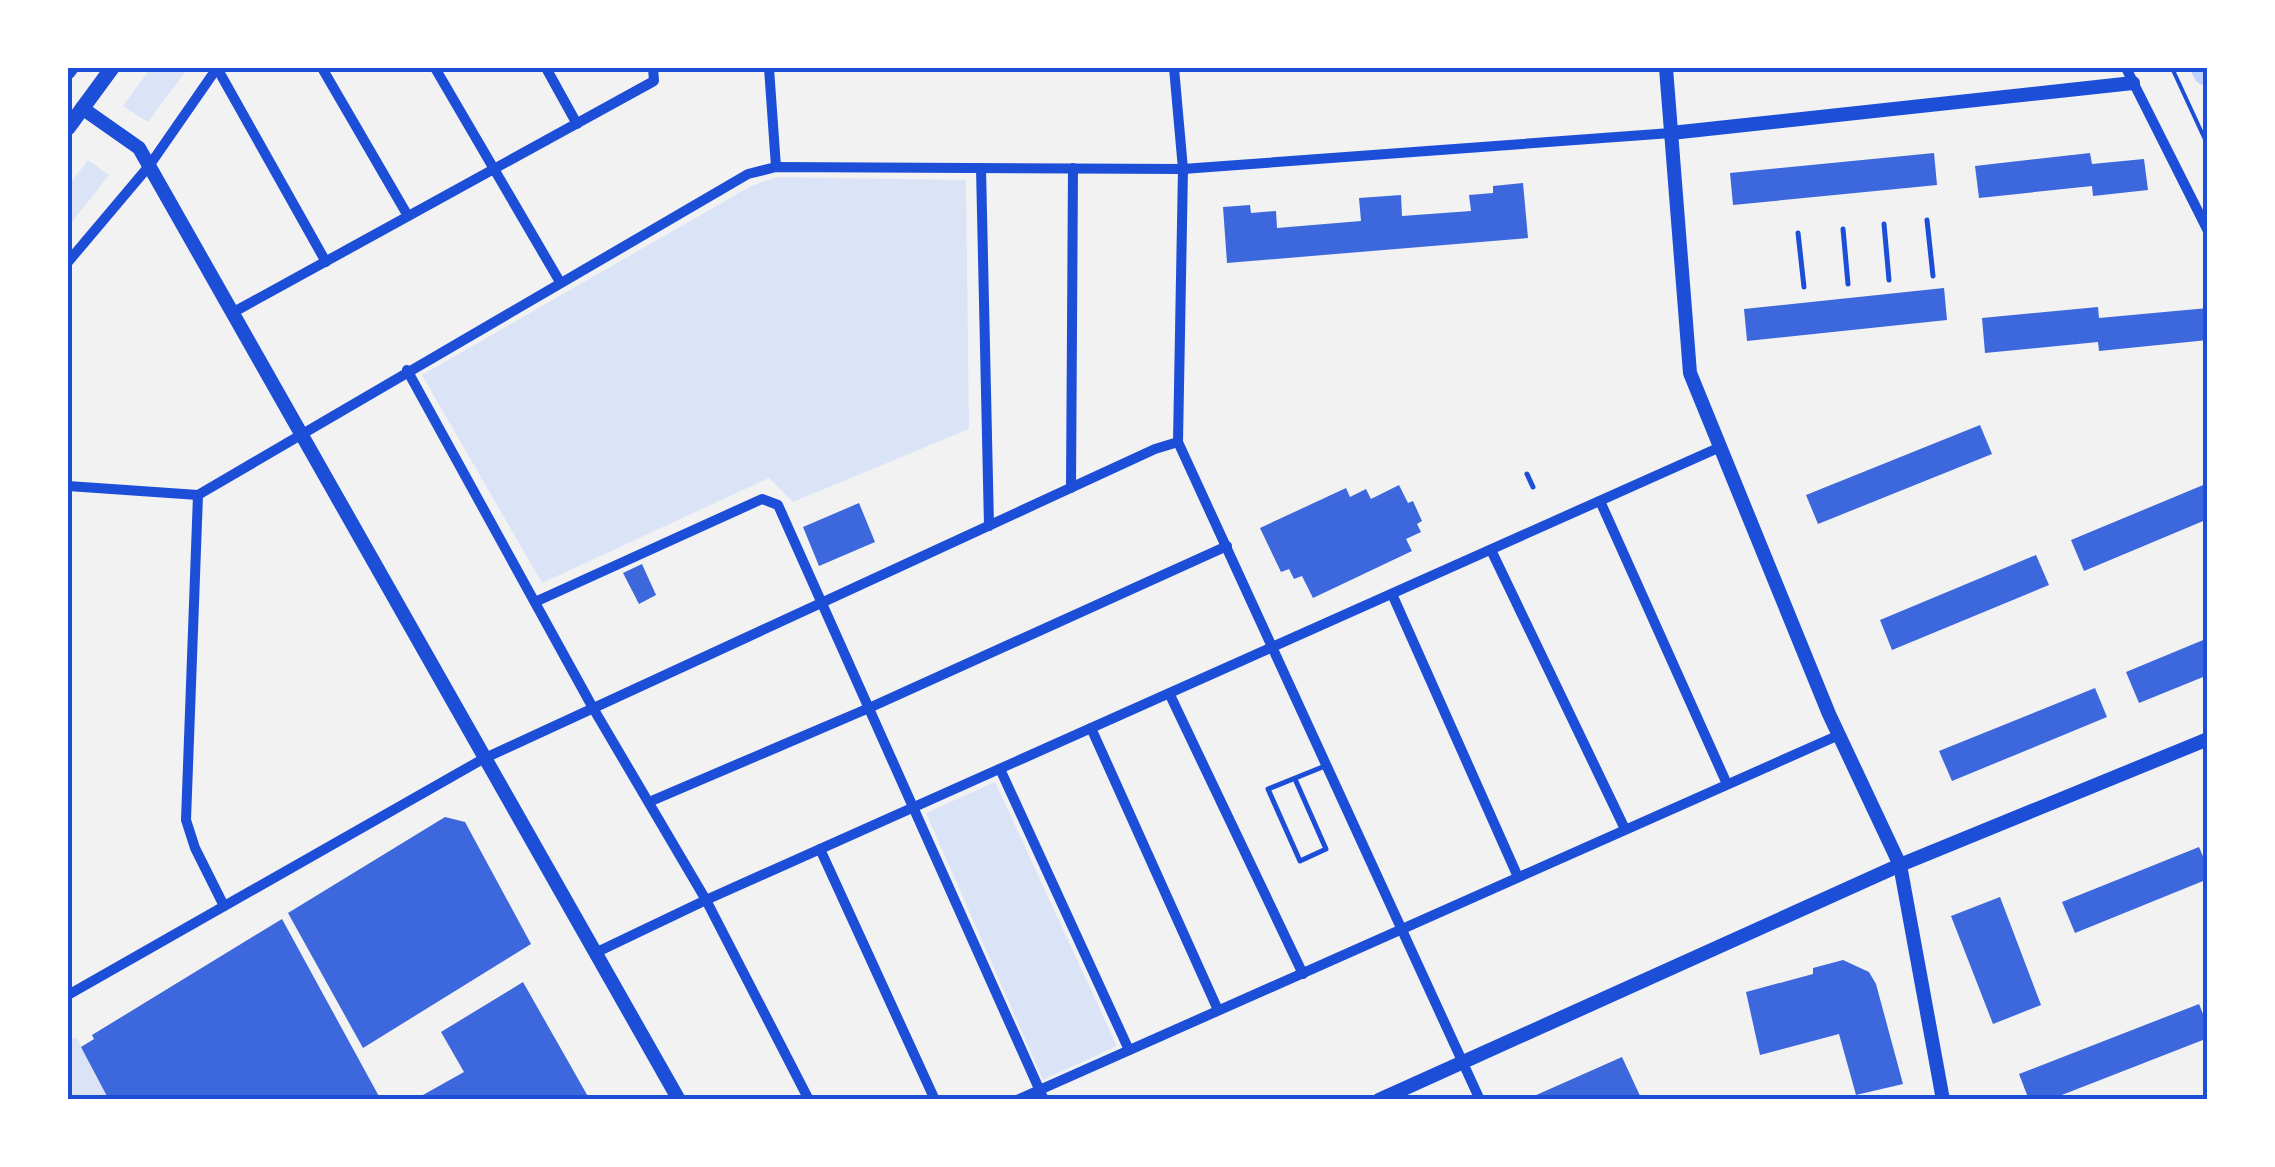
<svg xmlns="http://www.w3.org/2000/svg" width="2275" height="1167" viewBox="0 0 2275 1167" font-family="Commissioner,sans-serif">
<rect width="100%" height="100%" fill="#f2f2f2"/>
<!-- green -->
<g fill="#dbe4f7">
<polygon points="151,68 188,68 148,122 123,106"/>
<polygon points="88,160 109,175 68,227 68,186"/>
<polygon points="777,177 966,180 969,429 793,502 769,478 542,583 422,375 751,186"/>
<polygon points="995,782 1117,1046 1043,1080 926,813"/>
<polygon points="76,1037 109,1099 68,1100 68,1042"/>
</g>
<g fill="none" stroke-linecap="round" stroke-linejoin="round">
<!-- river -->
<polyline stroke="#bfd3fe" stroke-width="32" points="2207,68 2208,70"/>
</g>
<!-- building -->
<g fill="#3d67dc">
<polygon points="1934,153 1937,185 1733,205 1730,173"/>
<polygon points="2090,153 2092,164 2144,159 2148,190 2093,196 2092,186 1979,198 1975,166"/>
<polygon points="1523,183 1528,238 1227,263 1223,207 1250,205 1251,213 1276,211 1277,228 1361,221 1359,198 1401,195 1402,216 1471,211 1469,195 1493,193 1493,186"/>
<polygon points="1944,288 1947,320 1747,341 1744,309"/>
<polygon points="2098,307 2099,318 2208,308 2208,340 2099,351 2098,342 1985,353 1982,318"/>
<polygon points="1980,425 1992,454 1818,524 1806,495"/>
<polygon points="2208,483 2208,519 2084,571 2071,540"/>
<polygon points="1399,485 1408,503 1413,501 1422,521 1417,524 1421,532 1406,539 1412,551 1313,598 1302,576 1294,579 1289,569 1281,572 1260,528 1346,488 1350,497 1366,489 1371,499"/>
<polygon points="859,503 875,542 819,566 803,527"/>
<polygon points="2036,555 2049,585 1892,650 1880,620"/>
<polygon points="642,564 656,595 639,604 623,573"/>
<polygon points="2208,638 2208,675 2139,703 2126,672"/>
<polygon points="2095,688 2107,717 1952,781 1939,751"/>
<polygon points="445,817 465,822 531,944 363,1048 288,913"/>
<polygon points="2199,847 2208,868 2208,879 2075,933 2062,902"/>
<polygon points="2000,897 2041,1005 1993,1024 1951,916"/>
<polygon points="282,919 381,1100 109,1100 81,1047 94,1039 92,1035"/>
<polygon points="1843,960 1869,972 1876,984 1903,1084 1856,1095 1839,1034 1760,1055 1746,992 1813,974 1813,968"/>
<polygon points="523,982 590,1100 414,1100 464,1072 441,1032"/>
<polygon points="2199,1004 2208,1026 2208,1038 2049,1100 2029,1100 2019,1074"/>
<polygon points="1622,1057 1642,1100 1525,1100"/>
</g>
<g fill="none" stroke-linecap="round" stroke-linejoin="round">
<!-- path -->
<polyline stroke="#1d4ed8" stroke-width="4" points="2172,68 2208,146"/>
<!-- service -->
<g stroke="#1d4ed8" stroke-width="5">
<polyline points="1927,220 1933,276"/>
<polyline points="1884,224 1889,280"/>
<polyline points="1843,229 1848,284"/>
<polyline points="1798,233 1804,287"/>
<polyline points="1527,474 1533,487"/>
<polyline points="1295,779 1326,849 1300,861 1268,789 1325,766"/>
</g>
<!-- minor -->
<g stroke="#1d4ed8" stroke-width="10">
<polyline points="217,68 326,262"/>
<polyline points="322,68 408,216"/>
<polyline points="435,68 560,282"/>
<polyline points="546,68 577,124"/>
<polyline points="769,68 776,167"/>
<polyline points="1174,68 1183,169 1178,442 1480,1100"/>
<polyline points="2126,68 2208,231"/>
<polyline points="981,168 989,526"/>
<polyline points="68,262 149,166 217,68"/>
<polyline points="232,313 654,81 653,68"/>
<polyline points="407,370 593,708 706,900 809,1100"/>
<polyline points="68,486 198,495"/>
<polyline points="1071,488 1073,168"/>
<polyline points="198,495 748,174 776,167 1183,169 1671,133"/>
<polyline points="198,495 186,820 195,848 224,906"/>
<polyline points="1600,501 1727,784"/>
<polyline points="1491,550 1625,829"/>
<polyline points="1392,594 1518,877"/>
<polyline points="535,602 762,499 778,505 1044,1100"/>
<polyline points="1170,695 1303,974"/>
<polyline points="1091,728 1218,1010"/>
<polyline points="1000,769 1129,1050"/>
<polyline points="649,802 869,708 1227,546"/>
<polyline points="820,849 935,1100"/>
<polyline points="595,953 706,900 1718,448"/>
<polyline points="68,995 483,759 1155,449 1178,442"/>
<polyline points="1017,1100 1839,735"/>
</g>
<!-- tertiary -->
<g stroke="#1d4ed8" stroke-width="14">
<polyline points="1666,68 1690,373 1829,714 1900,865 1943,1100"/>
<polyline points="82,108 139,148 679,1100"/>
<polyline points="1671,133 2133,83"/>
<polyline points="1379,1100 1900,865 2208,739"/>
</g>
<!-- secondary -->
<g stroke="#1d4ed8" stroke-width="15">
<polyline points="68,72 71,68"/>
<polyline points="68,128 112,68"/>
</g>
</g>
<!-- border -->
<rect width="2275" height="1167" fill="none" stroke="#ffffff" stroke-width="140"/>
<rect x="70" y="70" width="2135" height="1027" fill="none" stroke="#1d4ed8" stroke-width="4"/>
</svg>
